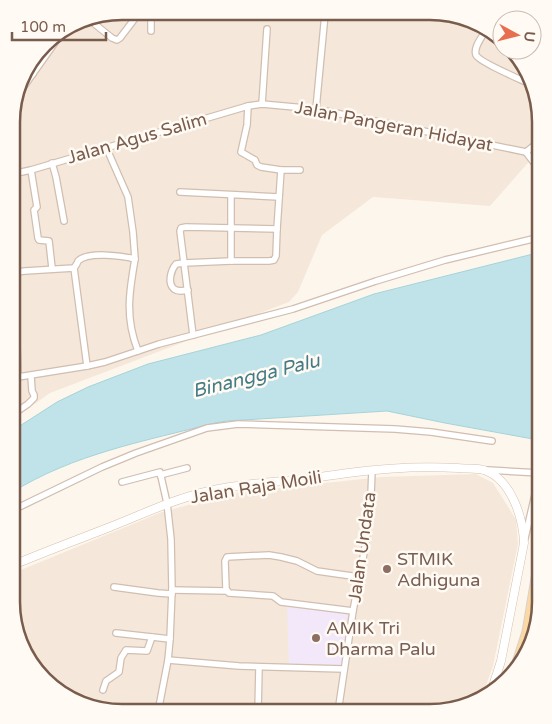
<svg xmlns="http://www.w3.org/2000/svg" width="552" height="724" viewBox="0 0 552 724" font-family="'Varela Round',sans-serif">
<rect width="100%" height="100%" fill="#fdf6ec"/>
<!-- residential -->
<g fill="#f5e8da">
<polygon points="444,12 497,34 502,40 502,50 510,50 529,73 541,122 541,148 490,206 373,197 322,235 298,292 289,302 50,393 12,420 12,108 26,67 49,39 86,17"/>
<polygon points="476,474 493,483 507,505 516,520 518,544 493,666 481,699 479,701 430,713 108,712 60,694 23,651 11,602 11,574 162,512 233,493 381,477"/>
</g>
<!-- education -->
<polygon fill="#f3e8fa" points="287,604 348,611 342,665 289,665"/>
<!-- water -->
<path fill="#bfe3e8" stroke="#a5d3da" d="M541 252V441L533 439 445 423 387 411 227 421 215 423C145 441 73 454 11 493L12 431 57 402 88 387 148 364 261 335 374 294Z"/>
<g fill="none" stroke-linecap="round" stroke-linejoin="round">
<!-- street casing -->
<g stroke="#d1beb0" stroke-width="8">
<g id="street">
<polyline points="86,17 112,38 117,40 120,38 136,17"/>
<path d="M486 30C483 36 473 47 476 55 479 62 522 80 532 85"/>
<polyline points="151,31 151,16"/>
<polyline points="24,72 33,74"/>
<polyline points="15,99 64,30"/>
<polyline points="262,104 267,29"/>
<polyline points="248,106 247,125 241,152 255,160 257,165 261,167 281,170 300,170"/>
<polyline points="316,109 325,14"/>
<polyline points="526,152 541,172"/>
<polyline points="526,152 535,145 541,136"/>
<polyline points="52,163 56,177 64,221"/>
<polyline points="31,170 37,207 34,210 38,238 39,240 49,241 52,268"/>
<polyline points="12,174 31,170 248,106 262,104 316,109 526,152"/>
<polyline points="180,192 279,197"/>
<polyline points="231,195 231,261 269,261 274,260 276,256 277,229"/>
<path d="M135 259C129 293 125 318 138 351"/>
<polyline points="74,268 87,366"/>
<path d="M12 278 17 272 25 271 74 268C75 267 78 262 78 261 88 251 123 256 135 259L133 232 128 197 106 147"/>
<path d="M188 290C183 291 178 292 174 289 167 283 171 270 176 264L184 263 231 261"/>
<path d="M12 330C19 339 17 366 18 377"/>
<polyline points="193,335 180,231 181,228 186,227 277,229 281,170"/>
<polyline points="12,378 87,366 105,362 159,344 293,309 376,281 445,260 541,237"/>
<polyline points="12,415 28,404 34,398 34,395 32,391 31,376"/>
<polyline points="488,470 540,473 525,538"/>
<polyline points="160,475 187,468"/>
<polyline points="122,482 160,472 167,503 171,539 172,590 170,639 168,660 158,712"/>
<polyline points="11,511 102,467 136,453 207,428 238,424 395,429 431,432 492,441"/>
<polyline points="114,587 158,593 172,594"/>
<polyline points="172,590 227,591"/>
<polyline points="353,611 281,602 273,596 229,593 226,589 225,561 227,557 269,555 281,557 297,561 317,571 359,577"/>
<polyline points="116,633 170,639"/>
<polyline points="168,660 239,666 344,669"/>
<polyline points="103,690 106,681 119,672 121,658 126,650 147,651 152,637"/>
<polyline points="258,712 259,667"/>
<polyline points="338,712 353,611 366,542 371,495 372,470"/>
</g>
</g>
<!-- secondary casing -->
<g stroke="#d6c0b0" stroke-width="9">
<path id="secondary" d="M11 566C44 552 77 540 110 527 143 514 174 499 209 491 234 485 259 483 284 481 306 479 327 476 348 473 385 468 421 466 458 468 466 469 476 468 484 470 511 479 523 517 524 543L501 661 492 689"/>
</g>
<!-- primary casing -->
<g stroke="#dad1cd" stroke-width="11">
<polyline id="primary" points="515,669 527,632 541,549"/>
</g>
<!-- street -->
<use href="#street" stroke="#fff" stroke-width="5.5"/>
<!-- secondary -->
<use href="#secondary" stroke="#fff" stroke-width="8"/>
<!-- primary -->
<use href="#primary" stroke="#fbd9a5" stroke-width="9"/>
</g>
<!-- markers -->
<g fill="#8d6e63" stroke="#fffaf3" stroke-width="2">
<circle cx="387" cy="569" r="5"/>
<circle cx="316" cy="638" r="5"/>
</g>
<g text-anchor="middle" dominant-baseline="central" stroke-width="5" stroke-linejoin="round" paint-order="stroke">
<!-- street labels -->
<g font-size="18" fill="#7a5c4d" stroke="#fffaf3">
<text transform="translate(394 126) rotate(11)">Jalan Pangeran Hidayat</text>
<text transform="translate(137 138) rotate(-16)">Jalan Agus Salim</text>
<text transform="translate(256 487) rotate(-9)">Jalan Raja Moili</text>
<text transform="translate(362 547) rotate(-82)">Jalan Undata</text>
</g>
<!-- education labels -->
<g font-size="18" fill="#785e54" stroke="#fffaf3" text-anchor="start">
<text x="397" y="559">STMIK<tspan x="397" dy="21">Adhiguna</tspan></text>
<text x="326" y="628">AMIK Tri<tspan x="326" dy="21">Dharma Palu</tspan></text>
</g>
<!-- water labels -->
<g font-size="19" font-style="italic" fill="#437c86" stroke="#fffaf3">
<text transform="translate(256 376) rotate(-14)">Binangga Palu</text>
</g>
</g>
<!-- crop -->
<path d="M0 0H552V724H0ZM122 20H430A102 102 0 0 1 532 122V602A102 102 0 0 1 430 704H122A102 102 0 0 1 20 602V122A102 102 0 0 1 122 20Z" fill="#fffaf3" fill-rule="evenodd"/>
<path fill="none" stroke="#7a5c4d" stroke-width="2.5" d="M122 20H430A102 102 0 0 1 532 122V602A102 102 0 0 1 430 704H122A102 102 0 0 1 20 602V122A102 102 0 0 1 122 20Z"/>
<!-- north arrow -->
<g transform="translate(517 35) rotate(97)"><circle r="24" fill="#fffaf3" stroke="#cabbb1"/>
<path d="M0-4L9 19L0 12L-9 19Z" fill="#e76f51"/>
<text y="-8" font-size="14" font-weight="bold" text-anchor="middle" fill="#7a5c4d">U</text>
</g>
<!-- scale -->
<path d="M12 32v8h94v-8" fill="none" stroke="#7a5c4d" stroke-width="2.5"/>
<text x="20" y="32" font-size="15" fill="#7a5c4d" stroke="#fffaf3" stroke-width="4" paint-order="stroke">100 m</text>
</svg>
